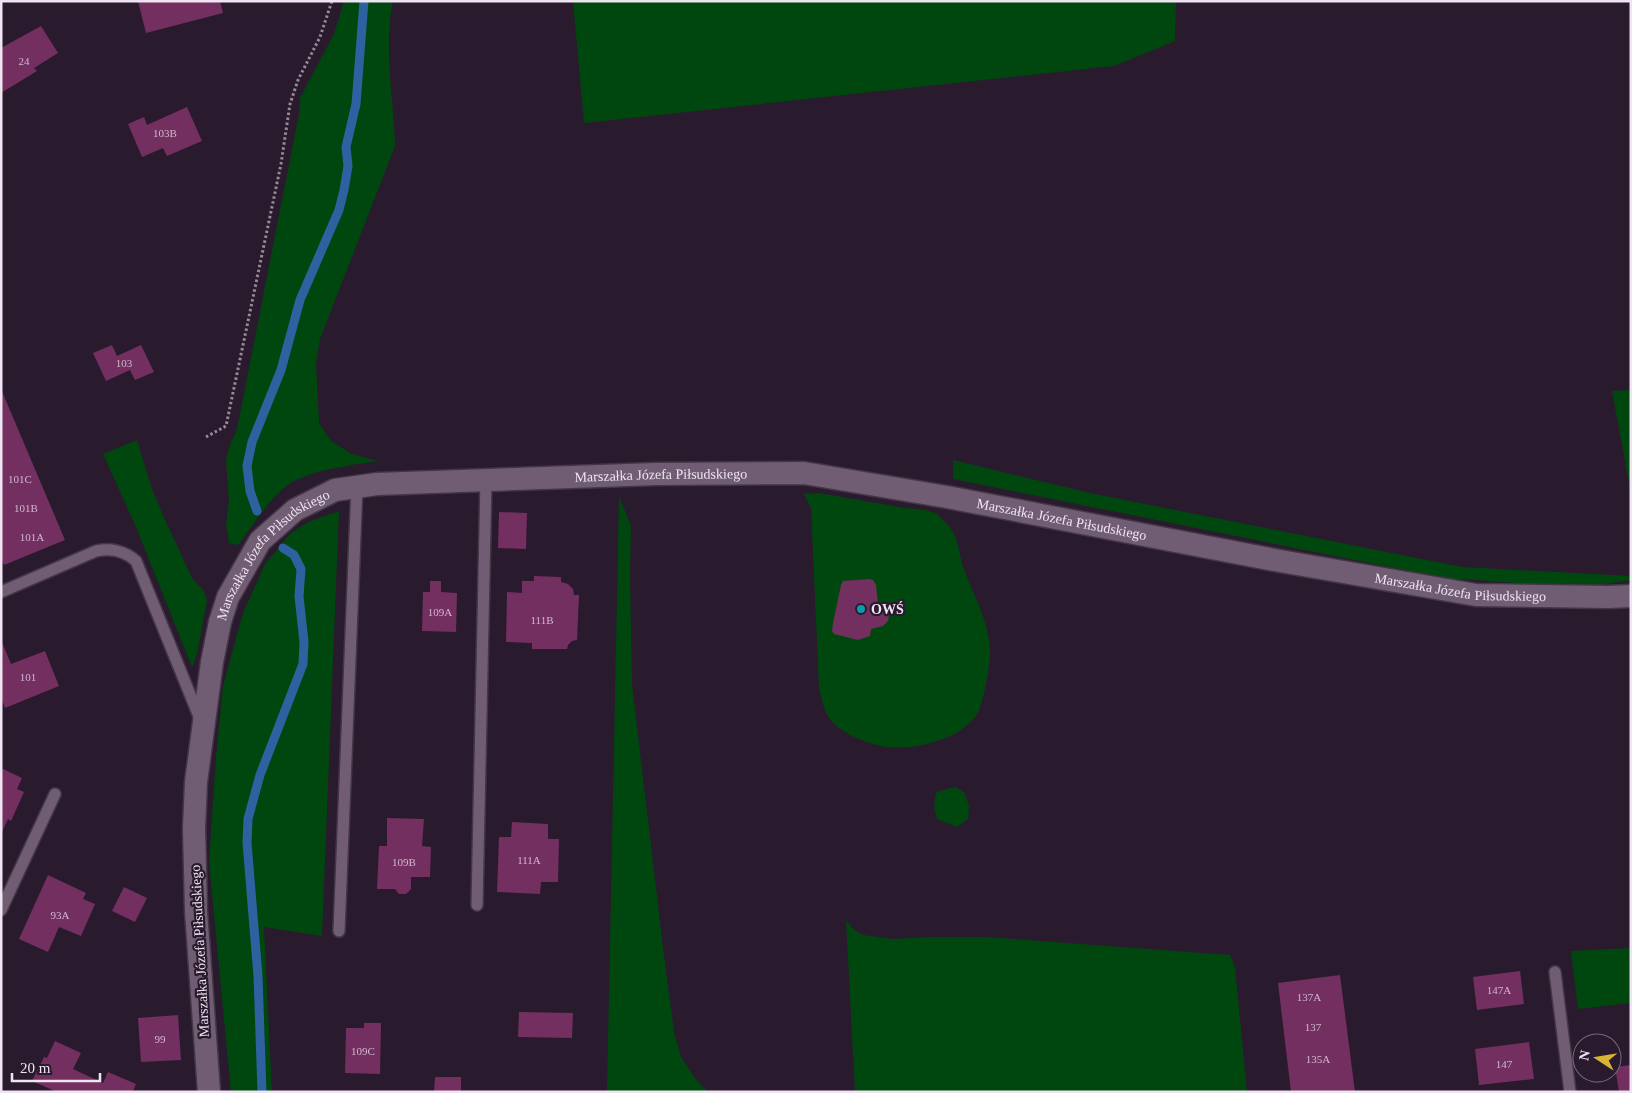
<svg xmlns="http://www.w3.org/2000/svg" width="1632" height="1093" viewBox="0 0 1632 1093" font-family="'Times New Roman',serif">
<rect width="100%" height="100%" fill="#2a1a2d"/>
<!-- green -->
<g fill="#00470f">
<path d="M344 1H393C383 49 394 98 395 146L320 339 316 363 319 423 331 441 352 454 378 461C352 465 309 470 288 485 270 497 252 527 238 545L229 543 226 524 229 501 226 460 230 444 236 432 239 419 299 114 300 98 334 34Z"/>
<polygon points="573,1 1176,1 1175,41 1114,66 584,123"/>
<polygon points="1631,390 1631,488 1630,488 1612,391"/>
<polygon points="137,440 152,489 165,520 192,578 204,591 207,601 197,654 192,667 136,527 103,454"/>
<path d="M953 460 1090 493 1462 567 1631 576V580C1619 582 1608 584 1596 585 1547 589 1498 579 1449 579L953 479Z"/>
<path d="M819 493C847 498 876 503 905 508 914 509 927 509 935 513 938 514 941 518 943 520 961 536 957 552 965 572 975 598 989 622 990 651 990 665 984 702 977 714 961 741 909 752 881 746 865 743 844 734 833 723 824 713 822 701 819 688L811 508 804 494Z"/>
<polygon points="619,496 631,526 630,577 632,685 663,947 674,1032 681,1057 697,1081 708,1092 607,1092"/>
<polygon points="339,511 322,936 264,927 272,1092 231,1092 209,862 216,757 223,686 243,613 265,564 291,533 308,522"/>
<polygon points="955,787 965,793 969,807 968,819 957,827 937,819 934,807 936,792"/>
<polygon points="846,920 853,929 863,935 893,939 929,937 986,937 1230,955 1235,967 1247,1092 855,1092"/>
<polygon points="1631,948 1631,1003 1578,1009 1571,951"/>
</g>
<g fill="none" stroke-linecap="round" stroke-linejoin="round">
<!-- stream -->
<g stroke="#2e619f" stroke-width="9">
<polyline points="257,511 250,491 247,466 252,442 281,370 300,300 339,210 344,190 348,166 346,147 356,104 364,1"/>
<polyline points="262,1092 258,976 247,843 248,819 260,775 303,664 304,642 299,596 301,569 294,555 283,548"/>
</g>
</g>
<!-- building -->
<g fill="#732f60">
<polygon points="138,1 220,1 223,13 146,33"/>
<polygon points="41,26 58,53 34,68 37,71 1,93 1,48"/>
<polygon points="187,107 202,141 167,156 163,148 142,157 128,124 144,117 147,125"/>
<polygon points="112,345 117,356 141,345 154,372 135,380 130,370 106,381 93,353"/>
<polygon points="1,389 65,540 4,565 1,558"/>
<polygon points="499,512 527,513 526,549 498,548"/>
<polygon points="534,576 561,577 561,582 568,584 573,589 574,595 579,595 577,640 572,641 568,645 567,649 532,649 532,643 506,642 507,592 522,593 522,581 534,581"/>
<polygon points="869,579 873,580 876,585 878,604 885,608 888,611 889,615 888,621 883,626 871,629 870,636 858,640 834,634 832,631 833,623 841,585 843,581"/>
<polygon points="430,581 441,581 441,592 457,593 456,632 422,631 423,592 430,592"/>
<polygon points="1,640 11,664 45,651 59,686 5,708 1,698"/>
<polygon points="1,768 22,778 17,789 24,792 11,821 8,819 1,834"/>
<polygon points="387,818 424,819 422,846 431,847 430,877 411,877 411,889 406,894 399,894 395,889 377,889 379,846 387,846"/>
<polygon points="512,822 548,824 548,839 559,839 558,882 541,882 540,894 497,892 499,837 511,837"/>
<polygon points="48,875 86,893 83,899 95,904 81,936 59,927 48,952 19,939"/>
<polygon points="124,887 147,898 135,922 112,911"/>
<polygon points="1520,971 1524,1004 1477,1010 1473,977"/>
<polygon points="1340,975 1355,1092 1291,1092 1278,983"/>
<polygon points="519,1012 573,1013 572,1038 518,1037"/>
<polygon points="178,1015 181,1060 141,1062 138,1018"/>
<polygon points="364,1023 381,1023 380,1074 345,1073 346,1028 364,1028"/>
<polygon points="55,1041 81,1053 73,1069 103,1083 108,1072 136,1084 133,1091 57,1092 32,1081 44,1057 47,1058"/>
<polygon points="1529,1042 1534,1079 1479,1085 1475,1049"/>
<polygon points="1631,1065 1631,1092 1619,1092 1615,1067"/>
<polygon points="435,1077 461,1077 461,1092 434,1092"/>
</g>
<g fill="none" stroke-linecap="round" stroke-linejoin="round">
<!-- service casing -->
<g stroke="#433645" stroke-width="14">
<g id="service">
<path d="M1 592 96 551C110 548 125 551 136 561L200 719"/>
<polyline points="477,905 486,480"/>
<polyline points="1,910 55,794"/>
<polyline points="339,931 357,486"/>
<polyline points="1555,972 1570,1092"/>
</g>
</g>
<!-- minor casing -->
<g stroke="#433645" stroke-width="25">
<g id="minor">
<path id="s1" d="M209 1092 196 911 194 828 196 782 212 662 220 622 228 597 260 541 295 510 335 490 377 484 656 474 804 473 947 497 1280 561 1476 595 1608 597 1631 596"/>
</g>
</g>
<!-- path -->
<polyline stroke="#968998" stroke-width="3" stroke-dasharray="2.5 2.5" stroke-linecap="butt" points="206,437 226,426 281,164 290,104 298,80 320,37 332,1"/>
<!-- service -->
<use href="#service" stroke="#705d73" stroke-width="11"/>
<!-- minor -->
<use href="#minor" stroke="#705d73" stroke-width="22"/>
</g>
<!-- markers -->
<circle fill="#0f9aa8" stroke="#2a1a2d" stroke-width="2" cx="861" cy="609" r="5"/>
<g text-anchor="middle" dominant-baseline="central" stroke-width="4.5" stroke-linejoin="round" paint-order="stroke">
<!-- number labels -->
<g font-size="11" fill="#d0b7cd">
<text x="24" y="61">24</text>
<text x="165" y="133">103B</text>
<text x="124" y="363">103</text>
<text x="20" y="479">101C</text>
<text x="26" y="508">101B</text>
<text x="32" y="537">101A</text>
<text x="440" y="612">109A</text>
<text x="542" y="620">111B</text>
<text x="28" y="677">101</text>
<text x="529" y="860">111A</text>
<text x="404" y="862">109B</text>
<text x="60" y="915">93A</text>
<text x="1499" y="990">147A</text>
<text x="1309" y="997">137A</text>
<text x="1313" y="1027">137</text>
<text x="160" y="1039">99</text>
<text x="363" y="1051">109C</text>
<text x="1318" y="1059">135A</text>
<text x="1504" y="1064">147</text>
</g>
<!-- street labels -->
<g font-size="14" fill="#efe4f1" stroke="#2a1a2d">
<text stroke="none"><textPath href="#s1" startOffset="981">Marszałka Józefa Piłsudskiego</textPath></text>
<text stroke="none"><textPath href="#s1" startOffset="1386">Marszałka Józefa Piłsudskiego</textPath></text>
<text stroke="none"><textPath href="#s1" startOffset="561">Marszałka Józefa Piłsudskiego</textPath></text>
<text stroke="none"><textPath href="#s1" startOffset="1791">Marszałka Józefa Piłsudskiego</textPath></text>
<text transform="translate(200 951) rotate(-93)">Marszałka Józefa Piłsudskiego</text>
</g>
<!-- poi labels -->
<g font-size="14" font-weight="bold" fill="#efe4f1" stroke="#2a1a2d" text-anchor="start">
<text x="871" y="609">OWŚ</text>
</g>
</g>
<!-- border -->
<rect width="1632" height="1093" fill="none" stroke="#efe4f1" stroke-width="5"/>
<!-- north arrow -->
<g transform="translate(1597 1058) rotate(282)"><circle r="24" fill="#2a1a2d" stroke="#796b7b"/>
<path d="M0-4L9 19L0 12L-9 19Z" fill="#d7b434"/>
<text y="-8" font-size="14" font-weight="bold" text-anchor="middle" fill="#efe4f1">N</text>
</g>
<!-- scale -->
<path d="M12 1073v8h88v-8" fill="none" stroke="#efe4f1" stroke-width="2.5"/>
<text x="20" y="1073" font-size="15" fill="#efe4f1" stroke="#2a1a2d" stroke-width="4" paint-order="stroke">20 m</text>
</svg>
